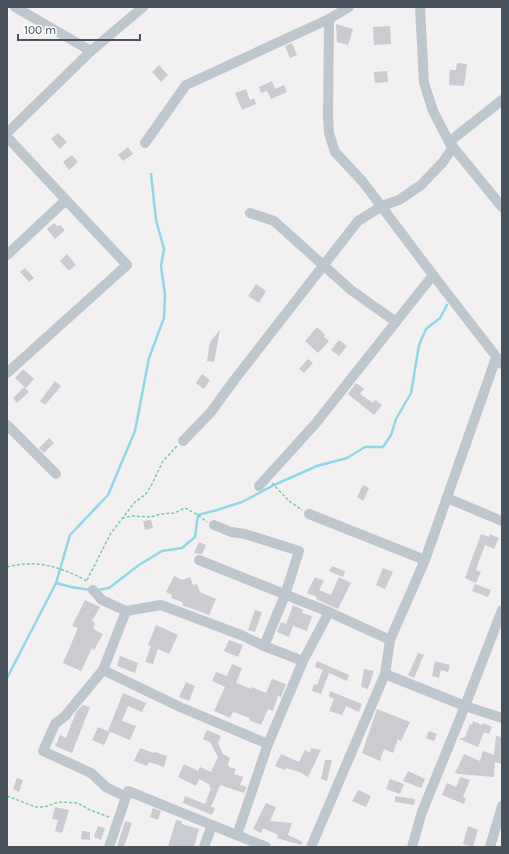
<svg xmlns="http://www.w3.org/2000/svg" width="509" height="854" viewBox="0 0 509 854" font-family="Karla,sans-serif">
<rect width="100%" height="100%" fill="#f2f0f0"/>
<g fill="none" stroke-linecap="round" stroke-linejoin="round">
<!-- stream -->
<g stroke="#90d7e8" stroke-width="2.5">
<polyline points="56,583 71,587 91,590"/>
<polyline points="98,590 109,588 139,565 162,551 182,548 195,537 198,515 217,510 242,502 274,485 317,466 347,458 365,447 383,447 391,435 396,419 411,393 419,345 426,329 440,318 447,305"/>
<polyline points="7,678 56,583 70,535 108,495 135,431 149,358 164,318 165,295 161,266 164,249 156,220 151,174"/>
</g>
</g>
<!-- building -->
<g fill="#caccd2">
<polygon points="336,24 353,29 348,45 337,42"/>
<polygon points="390,26 391,44 374,45 373,27"/>
<polygon points="292,43 297,55 290,58 285,46"/>
<polygon points="457,63 467,64 464,86 449,85 450,70 456,70"/>
<polygon points="159,65 168,75 161,82 152,72"/>
<polygon points="387,71 388,82 375,83 374,72"/>
<polygon points="272,81 275,89 284,85 287,92 271,99 267,91 261,93 259,87"/>
<polygon points="246,89 250,100 254,98 256,104 242,110 235,93"/>
<polygon points="58,133 67,142 60,149 51,139"/>
<polygon points="128,147 133,154 123,161 118,155"/>
<polygon points="72,155 78,162 69,170 63,162"/>
<polygon points="54,223 57,226 60,225 65,230 55,239 47,229"/>
<polygon points="67,254 76,265 69,271 60,261"/>
<polygon points="25,268 34,278 29,282 20,272"/>
<polygon points="256,284 266,291 259,303 248,296"/>
<polygon points="317,327 325,335 324,337 329,341 318,353 305,341"/>
<polygon points="220,330 214,362 207,361 210,342"/>
<polygon points="339,340 347,346 339,356 331,350"/>
<polygon points="308,359 313,363 304,373 299,369"/>
<polygon points="23,369 34,379 26,388 15,378"/>
<polygon points="202,374 210,380 204,389 196,383"/>
<polygon points="55,381 61,386 45,405 40,401"/>
<polygon points="356,383 364,389 360,394 373,403 375,400 382,405 374,415 348,394"/>
<polygon points="24,387 29,392 17,403 13,398"/>
<polygon points="49,438 54,443 44,453 39,448"/>
<polygon points="363,485 369,488 363,501 357,497"/>
<polygon points="151,520 153,528 145,530 143,521"/>
<polygon points="481,534 489,537 490,534 499,538 494,549 485,545 476,570 481,572 476,583 465,578"/>
<polygon points="199,542 206,545 202,554 194,553"/>
<polygon points="332,566 345,571 343,577 329,571"/>
<polygon points="383,568 393,572 385,589 376,585"/>
<polygon points="174,576 182,580 190,577 193,585 197,584 200,592 216,599 209,615 188,607 183,606 182,602 171,598 172,595 166,592"/>
<polygon points="315,577 324,581 319,590 331,595 339,577 351,583 338,609 316,599 317,597 307,593"/>
<polygon points="475,584 491,590 488,597 472,591"/>
<polygon points="85,600 100,607 92,621 95,622 93,629 103,634 94,650 92,648 81,671 63,663 78,628 72,626"/>
<polygon points="293,605 303,610 302,613 312,616 307,631 293,626 289,637 277,632 281,622 286,624"/>
<polygon points="255,610 262,612 255,632 248,630"/>
<polygon points="156,625 178,635 169,654 158,649 153,664 145,662 151,646 148,645"/>
<polygon points="229,640 243,645 238,657 224,651"/>
<polygon points="418,653 424,655 414,678 408,675"/>
<polygon points="120,656 138,663 135,673 117,666"/>
<polygon points="317,661 349,675 347,681 329,673 321,694 312,691 314,684 317,685 323,670 315,667"/>
<polygon points="435,661 450,665 448,672 441,670 439,678 432,676"/>
<polygon points="232,664 242,668 236,683 251,689 252,687 266,693 272,679 286,684 281,697 278,696 273,711 268,709 261,725 249,720 250,718 233,712 230,718 214,711 225,687 212,681 216,672 227,676"/>
<polygon points="364,669 374,671 368,689 361,687"/>
<polygon points="186,682 195,686 189,701 179,697"/>
<polygon points="330,691 362,704 359,712 346,706 342,715 329,711 334,699 329,697"/>
<polygon points="123,693 146,703 142,712 128,706 122,721 136,726 130,740 108,731"/>
<polygon points="83,705 90,707 72,753 55,746 60,735 66,738 76,712"/>
<polygon points="377,709 410,722 401,741 398,739 393,753 384,749 380,761 362,753"/>
<polygon points="473,721 482,725 483,723 492,727 489,734 484,732 478,747 459,739 465,737 470,724 472,725"/>
<polygon points="98,727 110,732 104,745 92,740"/>
<polygon points="207,730 221,736 218,743 223,754 230,758 228,764 229,767 236,769 234,774 243,777 240,785 247,787 244,793 220,785 211,807 215,808 212,815 183,803 185,796 205,804 211,788 209,787 210,785 199,779 196,786 178,777 184,764 198,771 200,767 211,772 218,757 210,742 203,739"/>
<polygon points="429,731 437,734 434,741 426,738"/>
<polygon points="496,736 502,737 501,757 502,764 495,762 494,777 459,774 455,773 464,754 480,761 483,751 494,755"/>
<polygon points="140,748 154,753 155,752 167,756 164,767 149,762 147,766 134,761"/>
<polygon points="311,748 321,750 308,777 299,772 286,768 285,770 275,766 281,754 299,762 305,750 310,753"/>
<polygon points="325,760 332,760 327,781 321,779"/>
<polygon points="408,771 425,779 421,788 403,781"/>
<polygon points="460,777 470,780 463,797 466,798 464,804 442,795 447,783 456,787"/>
<polygon points="17,778 23,780 19,792 13,789"/>
<polygon points="390,779 404,784 400,794 386,789"/>
<polygon points="358,790 371,796 366,807 352,801"/>
<polygon points="395,796 415,799 414,805 395,802"/>
<polygon points="266,803 276,807 270,821 292,823 288,835 303,842 301,845 277,838 278,835 263,828 261,833 253,829"/>
<polygon points="55,807 69,810 62,833 55,831 58,820 52,819"/>
<polygon points="153,808 161,811 158,820 150,817"/>
<polygon points="176,820 182,821 182,824 199,829 194,847 168,847"/>
<polygon points="125,821 132,823 124,847 117,847"/>
<polygon points="98,826 105,828 101,840 94,837"/>
<polygon points="468,826 478,830 473,847 463,844"/>
<polygon points="82,831 90,832 90,840 81,839"/>
</g>
<g fill="none" stroke-linecap="round" stroke-linejoin="round">
<!-- path -->
<g stroke="#7acaa2" stroke-width="1.5" stroke-dasharray="3 2" stroke-linecap="butt">
<polyline points="272,483 289,501 302,510"/>
<polyline points="122,518 133,516 151,517 160,514 174,513 185,508 198,515 207,522"/>
<path d="M7 567C37 559 61 567 87 581"/>
<polyline points="87,580 111,533 135,502 145,495 151,486 163,461 177,446"/>
<polyline points="7,796 36,807 44,807 59,802 78,803 90,810 109,817"/>
</g>
<!-- minor -->
<g stroke="#bfc7ce" stroke-width="10">
<polyline points="15,7 91,51"/>
<polyline points="420,7 424,83 433,111 449,142 502,207"/>
<polyline points="7,133 91,51 143,7"/>
<polyline points="7,137 127,265 7,373"/>
<polyline points="449,142 502,100"/>
<polyline points="145,143 186,85 329,19 349,7"/>
<polyline points="250,213 274,221 351,290 396,322"/>
<polyline points="7,255 66,200"/>
<polyline points="433,275 502,364"/>
<polyline points="7,425 56,474"/>
<polyline points="183,441 211,412 235,379 358,221 382,206 399,200 421,185 443,162 453,147"/>
<polyline points="259,486 316,423 433,275 363,182 335,152 329,133 328,115 329,19"/>
<polyline points="447,498 502,521"/>
<polyline points="309,514 425,560"/>
<polyline points="214,525 231,532 245,534 299,551 285,595 264,646"/>
<polyline points="199,560 329,612 390,640"/>
<polyline points="93,590 102,600 126,611 161,605 241,635 264,646 303,661"/>
<polyline points="103,670 180,707 268,744"/>
<polyline points="385,674 465,706 502,718"/>
<polyline points="126,797 106,787 91,773 43,751 55,724 65,716 103,670 126,611"/>
<polyline points="237,835 268,744 303,661 329,612"/>
<polyline points="109,847 128,791 266,847"/>
<polyline points="204,847 212,825"/>
<polyline points="311,847 385,674 390,640 425,560 496,358"/>
<polyline points="412,847 422,812 465,706 502,610"/>
<polyline points="490,847 502,806"/>
</g>
</g>
<!-- border -->
<rect width="509" height="854" fill="none" stroke="#49535d" stroke-width="16"/>
<!-- scale -->
<path d="M18 34v6h122v-6" fill="none" stroke="#49535d" stroke-width="2"/>
<text x="24" y="34" font-size="12" fill="#49535d" stroke="#ffffff" stroke-width="3" paint-order="stroke">100 m</text>
</svg>
